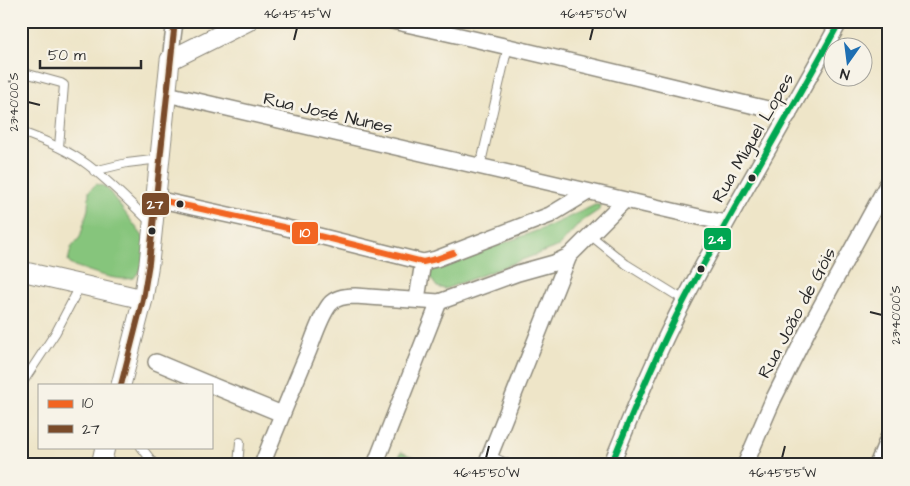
<svg xmlns="http://www.w3.org/2000/svg" width="910" height="486" viewBox="0 0 910 486" font-family="'Architects Daughter',sans-serif">
<rect width="100%" height="100%" fill="#f7f3e8"/>
<filter id="ink" filterUnits="userSpaceOnUse"><feTurbulence type="fractalNoise" baseFrequency=".02" numOctaves="2"/><feDisplacementMap in="SourceGraphic" scale="10" xChannelSelector="R" yChannelSelector="G"/><feConvolveMatrix kernelMatrix="1 2 1 2 8 2 1 2 1" color-interpolation-filters="sRGB"/></filter>
<filter id="wash" filterUnits="userSpaceOnUse"><feTurbulence type="fractalNoise" baseFrequency=".0096" numOctaves="4" result="noise"/><feDisplacementMap in="SourceGraphic" scale="20" xChannelSelector="R" yChannelSelector="G"/><feGaussianBlur stdDeviation="1.12" result="paint"/><feColorMatrix in="noise" values="0 0 0 0 0 0 0 0 0 0 0 0 0 0 0 0 0 1.4 0 .05"/><feComposite in="paint" operator="in"/></filter>
<g filter="url(#wash)">
<rect width="100%" height="100%" fill="#eee5c8"/>
<!-- green -->
<g fill="#86c57b" stroke="#587853">
<path d="M96 184 104 186 109 191 144 238 146 262 134 278C114 282 91 271 71 265L68 261 71 248 80 237 88 209 89 191Z"/>
<polygon points="595,205 600,205 599,210 581,222 559,246 445,289 437,287 430,277 430,272 436,268 547,227"/>
<polygon points="401,452 430,464 431,465 396,465"/>
</g>
</g>
<g filter="url(#ink)">
<g fill="none" stroke-linecap="round" stroke-linejoin="round">
<!-- service casing -->
<g stroke="#8c887a" stroke-width="10">
<g id="service">
<polyline points="21,72 61,83 64,85 59,147"/>
<path d="M21 132C44 140 68 150 88 165 110 182 131 203 151 223"/>
<polyline points="480,167 508,46"/>
<polyline points="94,171 127,163 160,159"/>
<polyline points="590,235 626,264 684,300"/>
<polyline points="21,385 56,332 80,286"/>
<polyline points="141,447 155,465"/>
<polyline points="490,456 511,465"/>
<polyline points="238,465 240,442"/>
</g>
</g>
<!-- minor casing -->
<g stroke="#8c887a" stroke-width="18">
<g id="minor">
<path d="M392 21C525 49 657 83 789 114"/>
<polyline points="170,60 175,21"/>
<polyline points="167,94 725,223"/>
<polyline points="156,199 283,227 423,262 436,259 550,215 588,192"/>
<polyline points="417,299 423,262"/>
<polyline points="156,362 211,385"/>
<polyline points="211,385 282,414"/>
<path d="M262 465C277 426 293 388 309 350 314 337 321 315 330 304 336 297 346 296 355 296L439 302 518 273 554 263 569 256 624 201"/>
<polyline points="375,465 439,302"/>
<polyline points="486,465 569,256"/>
<path d="M611 465C634 409 657 352 685 299 734 205 790 114 840 21"/>
<polyline points="745,465 773,400 809,328 889,181"/>
<polyline points="877,465 889,436"/>
</g>
</g>
<!-- tertiary casing -->
<g stroke="#8c887a" stroke-width="21">
<g id="tertiary">
<polyline points="21,271 143,299"/>
<polyline points="121,385 143,299 149,263 170,60 248,21"/>
<polyline points="101,465 105,447"/>
</g>
</g>
<!-- service -->
<use href="#service" stroke="#fff" stroke-width="8"/>
<!-- minor -->
<use href="#minor" stroke="#fff" stroke-width="15"/>
<!-- tertiary -->
<use href="#tertiary" stroke="#fff" stroke-width="19"/>
<!-- bus-1 casing -->
<g stroke="#f7f3e8" stroke-width="10">
<polyline id="bus-1" points="156,199 283,227 423,262 436,259 453,253"/>
</g>
<!-- bus-2 casing -->
<g stroke="#f7f3e8" stroke-width="10">
<polyline id="bus-2" points="121,385 143,299 149,263 175,21"/>
</g>
<!-- bus-3 casing -->
<g stroke="#f7f3e8" stroke-width="10">
<path id="bus-3" d="M611 465C634 409 657 352 685 299 734 205 790 114 840 21"/>
</g>
<!-- bus-1 -->
<use href="#bus-1" stroke="#f26522" stroke-width="6"/>
<!-- bus-2 -->
<use href="#bus-2" stroke="#7a4b2a" stroke-width="6"/>
<!-- bus-3 -->
<use href="#bus-3" stroke="#00a651" stroke-width="6"/>
</g>
</g>
<!-- ticks -->
<path fill="none" stroke="#2b2b2b" stroke-width="2" d="M294 40 297 28M590 40 593 28M28 102 40 105M870 312 882 315M486 458 489 446M782 458 785 446"/>
<!-- markers -->
<g fill="#2b2b2b" stroke="#f7f3e8" stroke-width="2">
<circle cx="752" cy="178" r="4.5"/>
<circle cx="180" cy="204" r="4.5"/>
<circle cx="152" cy="231" r="4.5"/>
<circle cx="701" cy="269" r="4.5"/>
</g>
<g text-anchor="middle" dominant-baseline="central" stroke-width="5" stroke-linejoin="round" paint-order="stroke">
<!-- street labels -->
<g font-size="18" fill="#2b2b2b" stroke="#f7f3e8">
<text transform="translate(328 113) rotate(13)">Rua José Nunes</text>
<text transform="translate(753 138) rotate(-60)">Rua Miguel Lopes</text>
<text transform="translate(797 313) rotate(-62)">Rua João de Góis</text>
</g>
</g>
<g stroke="#f7f3e8" stroke-width="2">
<rect x="141" y="192" width="29" height="24" rx="5" fill="#7a4b2a"/>
<rect x="291" y="221" width="28" height="24" rx="5" fill="#f26522"/>
<rect x="703" y="227" width="29" height="24" rx="5" fill="#00a651"/>
</g>
<g font-size="14" text-anchor="middle" font-weight="bold" fill="#fff">
<text x="155" y="209">27</text>
<text x="305" y="237">10</text>
<text x="717" y="244">24</text>
</g>
<!-- margin -->
<rect width="910" height="486" fill="none" stroke="#f7f3e8" stroke-width="55"/>
<!-- legend -->
<rect x="38" y="384" width="175" height="65" fill="#f7f3e8" stroke="#a5a39c"/>
<rect x="48" y="400" width="25" height="8" fill="#f26522" stroke="#a5a39c"/>
<text x="82" y="408" font-size="15" fill="#2b2b2b">10</text>
<rect x="48" y="425" width="25" height="8" fill="#7a4b2a" stroke="#a5a39c"/>
<text x="82" y="434" font-size="15" fill="#2b2b2b">27</text>
<!-- north arrow -->
<g transform="translate(848 62) rotate(194)"><circle r="24" fill="#f7f3e8" stroke="#a5a39c"/>
<path d="M0-4L9 19L0 12L-9 19Z" fill="#1f6fb2"/>
<text y="-8" font-size="14" font-weight="bold" text-anchor="middle" fill="#2b2b2b">N</text>
</g>
<!-- scale -->
<path d="M40 60v8h101v-8" fill="none" stroke="#2b2b2b" stroke-width="2.5"/>
<text x="48" y="60" font-size="15" fill="#2b2b2b" stroke="#f7f3e8" stroke-width="4" paint-order="stroke">50 m</text>
<rect x="28" y="28" width="854" height="430" fill="none" stroke="#2b2b2b" stroke-width="2"/>
<g font-size="12" text-anchor="middle" fill="#2b2b2b">
<text x="297" y="18">46°45'45"W</text>
<text x="593" y="18">46°45'50"W</text>
<text transform="translate(14 102) rotate(-90)" y="4">23°40'00"S</text>
<text transform="translate(896 315) rotate(-90)" y="4">23°40'00"S</text>
<text x="486" y="477">46°45'50"W</text>
<text x="782" y="477">46°45'55"W</text>
</g>
</svg>
